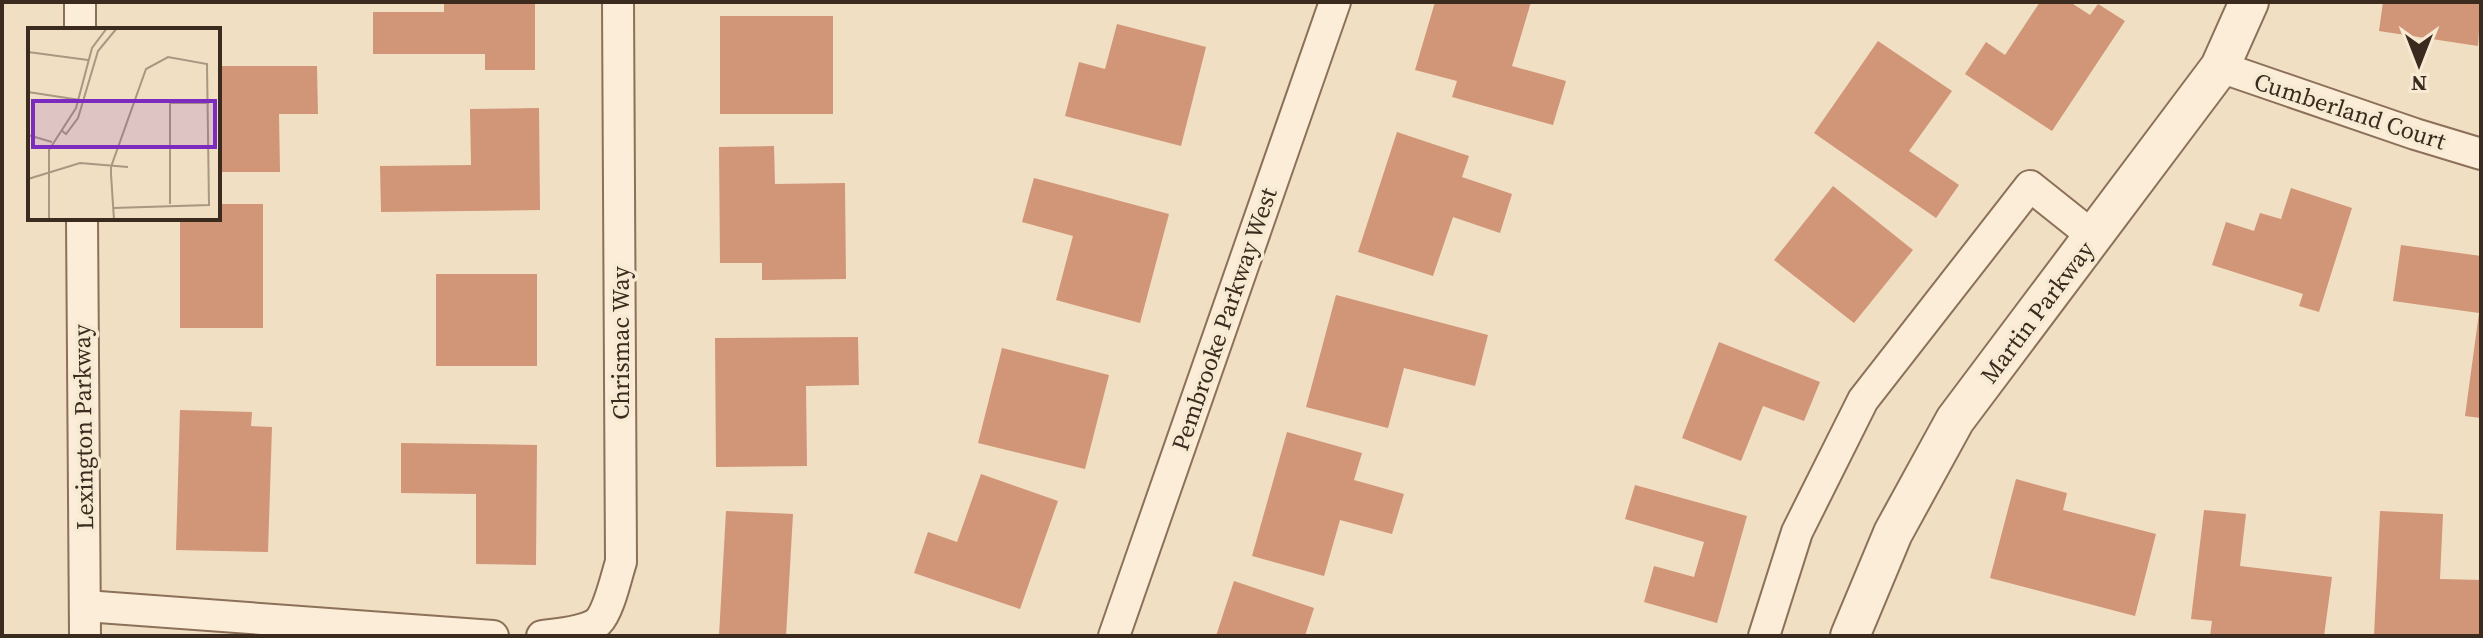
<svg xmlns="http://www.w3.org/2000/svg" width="2483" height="638" viewBox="0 0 2483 638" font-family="'Source Serif 4',serif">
<rect width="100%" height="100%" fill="#f0dfc3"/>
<!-- building -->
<g fill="#d19577">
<polygon points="444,2 535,2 535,70 485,70 485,54 373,54 373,12 444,12"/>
<polygon points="1435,2 1531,2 1512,66 1566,81 1553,125 1452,97 1457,81 1415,70"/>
<polygon points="2040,2 2070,2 2090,15 2098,4 2125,21 2052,131 1965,74 1986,42 2005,55"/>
<polygon points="2383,2 2481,2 2478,46 2379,31"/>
<rect x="720" y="16" width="113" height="98"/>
<polygon points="1117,24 1206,47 1181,146 1065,116 1079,62 1105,69"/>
<polygon points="1878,41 1952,91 1909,151 1959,185 1936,218 1814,133"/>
<polygon points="218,66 317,66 318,114 279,114 280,172 218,172"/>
<polygon points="539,108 540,210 381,212 380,166 471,165 470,109"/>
<polygon points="1397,132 1469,156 1462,177 1512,194 1500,233 1453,217 1433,276 1358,252"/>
<polygon points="774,146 775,184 845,183 846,279 762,280 762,263 720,263 719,147"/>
<polygon points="1034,178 1169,214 1140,323 1056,300 1073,236 1022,222"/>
<polygon points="1833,186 1913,250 1854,323 1774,260"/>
<polygon points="2291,188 2352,208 2319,312 2299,306 2303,294 2212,265 2226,222 2254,231 2260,213 2281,219"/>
<polygon points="218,204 263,204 263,328 180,328 180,218 218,218"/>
<polygon points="2401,245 2481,256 2481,418 2465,416 2479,313 2393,301"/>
<rect x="436" y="274" width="101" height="92"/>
<polygon points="1336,295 1488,335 1475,386 1404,368 1388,428 1306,407"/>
<polygon points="858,337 859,385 806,386 807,466 716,467 715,338"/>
<polygon points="1719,342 1820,382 1804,421 1763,406 1741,461 1682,438"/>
<polygon points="1002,348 1109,375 1085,469 978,443"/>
<polygon points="180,410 252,412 251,426 272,427 268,552 176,550"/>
<polygon points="1287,432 1362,453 1354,480 1404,494 1392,534 1340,520 1324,576 1252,556"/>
<polygon points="401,443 537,445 536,565 476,564 476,494 401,493"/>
<polygon points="981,474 1058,501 1020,609 914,573 928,532 957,542"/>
<polygon points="2016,479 2067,493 2063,510 2156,534 2135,616 1990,578"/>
<polygon points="1635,485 1747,516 1717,623 1644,602 1654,566 1694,577 1704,542 1625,519"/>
<polygon points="2204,510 2246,514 2240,566 2332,577 2324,636 2210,636 2212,621 2191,619"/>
<polygon points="726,511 793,514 786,636 719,636"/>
<polygon points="2380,511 2443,514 2440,579 2481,580 2481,636 2374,636"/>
<polygon points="1234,581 1314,608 1305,636 1216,636"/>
</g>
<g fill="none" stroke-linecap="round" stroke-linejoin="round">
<!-- minor casing -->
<g stroke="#8c7059" stroke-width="34">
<g id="minor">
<polyline points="80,2 80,30"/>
<polyline points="2220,67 2415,134 2481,154"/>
<polyline points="82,218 85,636"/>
<polyline points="85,606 493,636"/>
<path d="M542 636C557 634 586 632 598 622 609 611 616 577 621 562L618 2"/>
<polyline points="1114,636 1335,2"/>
<polyline points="1764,636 1797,532 1863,400 2030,186 2094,237"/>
</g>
</g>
<!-- tertiary casing -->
<g stroke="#8c7059" stroke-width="42">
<polyline id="tertiary" points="1850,636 1893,533 1955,420 2220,67 2249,2"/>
</g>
<!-- minor -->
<use href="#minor" stroke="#fbedd7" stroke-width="30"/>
<!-- tertiary -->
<use href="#tertiary" stroke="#fbedd7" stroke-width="38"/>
</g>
<g text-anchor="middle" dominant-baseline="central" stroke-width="7" stroke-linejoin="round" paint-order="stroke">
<!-- street labels -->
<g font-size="24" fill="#3b2a1e" stroke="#f7ead3">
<text transform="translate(2350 111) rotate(18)">Cumberland Court</text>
<text transform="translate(2037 312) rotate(-53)">Martin Parkway</text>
<text transform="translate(1224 319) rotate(-71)">Pembrooke Parkway West</text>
<text transform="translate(620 343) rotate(-90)">Chrismac Way</text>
<text transform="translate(83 427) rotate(-91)">Lexington Parkway</text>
</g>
</g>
<!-- overview -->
<g transform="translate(28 28)">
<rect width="192" height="192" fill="#f0dfc3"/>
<path fill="none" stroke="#a89781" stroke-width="2" d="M0 24 60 32M0 64 52 72M33 102 38 106 50 90 70 23 89 0M0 107 24 114M0 151 52 135 100 139M142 176V75H181M85 180 181 177 179 36 140 29 118 41 83 139V146L86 192M21 192V122L48 80 64 20 79 0"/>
<path fill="#7b2cbf" fill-opacity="0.15" stroke="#7b2cbf" stroke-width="4" d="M5 73H187V119H5Z"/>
<rect width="192" height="192" fill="none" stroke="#3b2a1e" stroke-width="4"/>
</g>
<!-- border -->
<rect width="2483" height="638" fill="none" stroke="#3b2a1e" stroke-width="8"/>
<!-- north arrow -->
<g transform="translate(2419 64) rotate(180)" stroke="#f7ead3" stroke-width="6" paint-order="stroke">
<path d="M0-6L14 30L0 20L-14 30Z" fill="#3b2a1e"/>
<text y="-12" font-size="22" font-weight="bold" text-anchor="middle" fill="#3b2a1e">N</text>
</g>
</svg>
